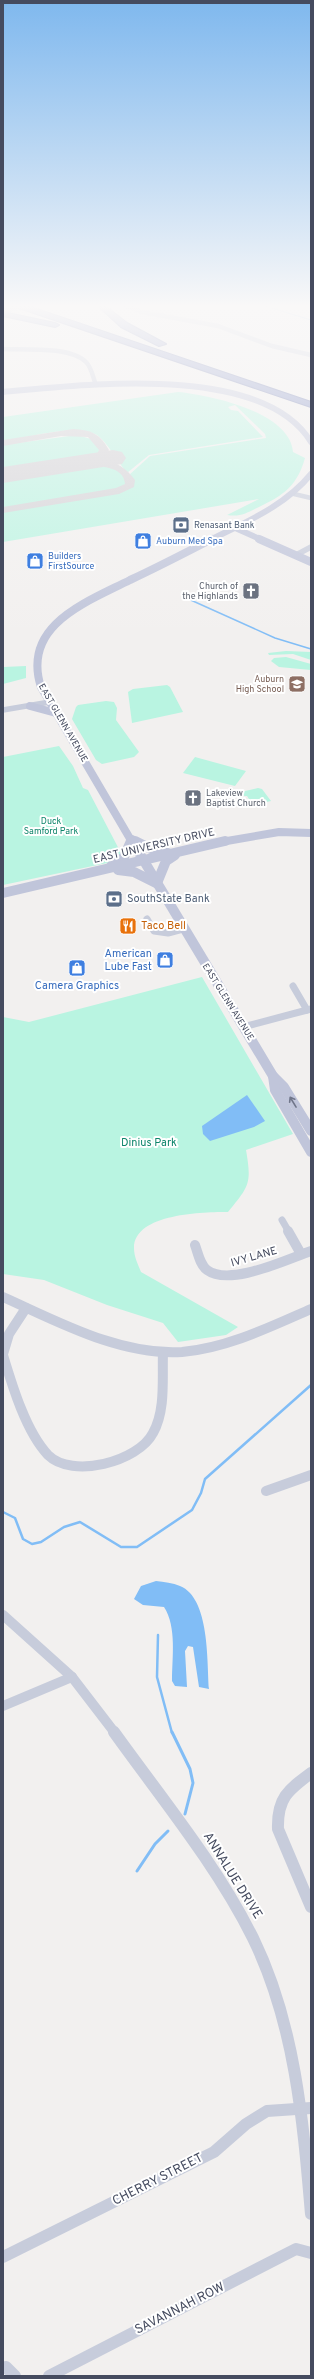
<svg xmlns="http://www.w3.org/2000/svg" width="314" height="2379" viewBox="0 0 314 2379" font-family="Overpass,sans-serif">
<rect width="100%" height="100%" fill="#f2f0ef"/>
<!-- green -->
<g fill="#b9f4e1">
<path d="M178 392C210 395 290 412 293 452L305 458C297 486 284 495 259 507 246 513 241 517 227 515L259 499 3 542V512L124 491 133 483 129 475 150 456 266 438 265 434 235 405 228 407 231 410 238 411 263 437 149 455 127 473C119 463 107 442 97 435 78 423 25 438 3 441V417Z"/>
<polygon points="77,435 91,439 99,449 99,454 90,458 3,471 3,445"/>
<path d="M93 465C107 465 123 468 127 483L116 490 3 509V480Z"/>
<polygon points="286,651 311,652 311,660 293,654 269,655 268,653"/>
<polygon points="286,657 311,664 311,670 279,667 271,661 274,658"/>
<polygon points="26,666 26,678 3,684 3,667"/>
<polygon points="167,685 170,687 183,712 132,723 128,692 133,689"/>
<polygon points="106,701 114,702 117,708 116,720 139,752 134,757 102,764 96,760 72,719 76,707 78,705"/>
<polygon points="59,746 73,766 83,788 88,790 121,853 115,860 107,863 3,885 3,757"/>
<polygon points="195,757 246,771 235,786 183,773"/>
<polygon points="258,788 262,789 271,801 253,805 247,796 244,796 241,792"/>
<path d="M202 977 293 1134 246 1150C252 1184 249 1186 228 1212 205 1212 134 1213 134 1248 134 1257 138 1264 141 1272L238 1327 226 1335 178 1342 163 1323 107 1305 44 1280 3 1274V1017L29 1022Z"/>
</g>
<!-- water -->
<g fill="#81bdf6">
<polygon points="247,1095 265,1121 254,1127 210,1141 203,1134 202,1126"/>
<path d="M156 1581C164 1582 173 1583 180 1586 210 1598 207 1662 209 1689L199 1687 193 1647 188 1646 185 1651 187 1687 175 1686 172 1681C172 1658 177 1627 164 1607L143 1605 134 1599 141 1586Z"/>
</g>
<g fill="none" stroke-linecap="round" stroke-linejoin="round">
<!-- stream-far3 -->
<polyline stroke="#81bdf6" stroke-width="1" points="262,305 311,320"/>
<!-- stream-far2 -->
<polyline stroke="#81bdf6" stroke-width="1.5" points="184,597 275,638 311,649"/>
<!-- stream-far1 -->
<g stroke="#81bdf6" stroke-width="2.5">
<polyline points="3,1512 15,1518 23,1539 32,1544 41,1542 64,1527 80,1522 121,1547 137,1547 192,1510 201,1493 205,1479 311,1385"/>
<polyline points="158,1635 157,1677 172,1733"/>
</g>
<!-- stream -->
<g stroke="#81bdf6" stroke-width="3">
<polyline points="172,1732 190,1769 193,1783 185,1814"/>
<polyline points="137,1871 155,1844 168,1831"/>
</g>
<!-- taxiway -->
<path fill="#d2d1d5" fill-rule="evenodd" d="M73 429C92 430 100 434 109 450L102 460C117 462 126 468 135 480L134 487 119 494 3 513V507L116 488 125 484C124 465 97 467 85 464V460L97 454 99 450 88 437 61 436 3 446V440Z"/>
<!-- runway -->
<polygon fill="#d2d1d5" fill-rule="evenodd" points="113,450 122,452 126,458 122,464 3,483 3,467"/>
<!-- highway casing -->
<g stroke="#6d7ab0" stroke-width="2">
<g id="highway">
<polygon points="16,305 25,305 311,402 311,407 16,307"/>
<polygon points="97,305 104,305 127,323 166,344 159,346 121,327"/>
<polygon points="3,312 55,323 59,325 55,327 3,316"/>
</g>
</g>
<!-- street-far4 -->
<g stroke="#c7ccdb" stroke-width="4.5">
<polyline points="124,305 142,312 218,326 272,346 311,355"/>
<path d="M3 349C25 350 70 346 86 362 92 368 93 378 96 385"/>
<polyline points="294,494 311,498"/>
</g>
<!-- street-far3 -->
<g stroke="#c7ccdb" stroke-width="5.5">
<polyline points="296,555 311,547"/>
<polyline points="3,710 50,702"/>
</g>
<!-- street-far2 -->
<g stroke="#c7ccdb" stroke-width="7">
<polyline points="147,919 154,931 168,933 183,929"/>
<polyline points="293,986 307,1010"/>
<polyline points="243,1027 311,1009"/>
<polyline points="282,1220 289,1232"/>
</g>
<!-- street-far1 -->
<g stroke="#c7ccdb" stroke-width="10">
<polyline points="288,1231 301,1254"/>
<path d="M195 1245C198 1253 200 1265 207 1270 230 1287 287 1259 311 1251"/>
<path d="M3 1297C57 1321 120 1356 182 1352 227 1348 270 1327 311 1309"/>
<polyline points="3,1354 9,1334 26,1308"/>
<path d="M3 1355C12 1385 26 1432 48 1455 72 1479 138 1462 153 1433 166 1410 162 1378 163 1352"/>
<polyline points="266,1491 311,1475"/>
<polyline points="3,1615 72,1677 115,1733"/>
<polyline points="3,1706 72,1677"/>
</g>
<!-- street -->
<g stroke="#c7ccdb" stroke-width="12">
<path d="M114 1732C162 1799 216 1864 253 1938 295 2024 303 2120 311 2214"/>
<path d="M311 1773C288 1790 277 1798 278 1829L311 1907"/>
<polyline points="3,2257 214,2152 246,2124 267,2111 311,2108"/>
<polyline points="3,2368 6,2367 15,2376"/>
<polyline points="49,2376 296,2249 311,2253"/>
</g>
<!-- secondary-far2 -->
<g stroke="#c0c5da" stroke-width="6">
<polyline points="3,311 10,309"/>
<path d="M3 392C83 385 262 362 311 442"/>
<polyline points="233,527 262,540"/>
<path d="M210 540C246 522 285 506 311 474"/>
</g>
<!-- secondary-far1 -->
<g stroke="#c0c5da" stroke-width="8">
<polyline points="259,539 311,562"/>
<polyline points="30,706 56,713"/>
<polyline points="132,840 137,842"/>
<polyline points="131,842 132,839"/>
<path d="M132 842 41 687C21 625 87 602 130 580 158 567 185 553 212 539"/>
<polyline points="221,842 279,832 311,833"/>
</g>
<!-- secondary -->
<g stroke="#c0c5da" stroke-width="10">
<polyline points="132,841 273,1076 284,1087 311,1131"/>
<polyline points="135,841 151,849 168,853"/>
<polyline points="111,866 124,857 131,841"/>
<polyline points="118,870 134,872 156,883"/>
<polyline points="157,883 166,861 175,855"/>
<polyline points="3,893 225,841"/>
<polyline points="273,1076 275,1090 311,1152"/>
</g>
<!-- highway -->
<use href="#highway" fill="#828fc4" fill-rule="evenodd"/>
<!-- secondary-bridge -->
<polyline stroke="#c0c5da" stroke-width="6" points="10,309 20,305"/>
</g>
<!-- one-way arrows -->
<defs><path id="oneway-shaft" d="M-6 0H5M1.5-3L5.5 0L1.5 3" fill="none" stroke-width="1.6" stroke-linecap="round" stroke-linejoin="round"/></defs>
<use stroke="#70768a" href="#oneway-shaft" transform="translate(293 1102) rotate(-121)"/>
<!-- sky -->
<linearGradient id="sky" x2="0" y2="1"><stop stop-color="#7fb8ee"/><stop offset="0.48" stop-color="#f9f8f8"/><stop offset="1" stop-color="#f9f8f8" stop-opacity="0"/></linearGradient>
<rect width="314" height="638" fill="url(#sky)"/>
<!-- icons -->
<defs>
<g id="bank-square" transform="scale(0.9)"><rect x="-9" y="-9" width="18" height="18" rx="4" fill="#5c6f8a" stroke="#fff"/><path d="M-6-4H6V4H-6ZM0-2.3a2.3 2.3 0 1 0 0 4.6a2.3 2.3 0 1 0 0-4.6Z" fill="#fff"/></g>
<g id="shop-square" transform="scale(0.9)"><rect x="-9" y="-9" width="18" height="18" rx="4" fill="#3f7fe0" stroke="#fff"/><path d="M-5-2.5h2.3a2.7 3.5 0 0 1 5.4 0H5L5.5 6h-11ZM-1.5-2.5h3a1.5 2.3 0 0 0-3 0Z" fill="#fff"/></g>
<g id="church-square" transform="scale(0.9)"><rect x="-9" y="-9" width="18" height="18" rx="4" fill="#6b7280" stroke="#fff"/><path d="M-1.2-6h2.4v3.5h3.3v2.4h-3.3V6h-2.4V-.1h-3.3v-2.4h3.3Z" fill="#fff"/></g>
<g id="school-square" transform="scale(0.9)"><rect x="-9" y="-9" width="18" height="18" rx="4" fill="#8d6e63" stroke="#fff"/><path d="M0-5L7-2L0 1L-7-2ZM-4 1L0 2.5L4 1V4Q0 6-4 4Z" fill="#fff"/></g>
<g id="restaurant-square" transform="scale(0.9)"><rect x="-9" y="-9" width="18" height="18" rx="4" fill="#e8710a" stroke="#fff"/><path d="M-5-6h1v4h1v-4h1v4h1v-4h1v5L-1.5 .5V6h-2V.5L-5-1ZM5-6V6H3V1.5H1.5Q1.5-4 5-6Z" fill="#fff"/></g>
</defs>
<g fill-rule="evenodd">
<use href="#bank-square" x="181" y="525"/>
<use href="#shop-square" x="143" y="541"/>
<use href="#shop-square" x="35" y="561"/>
<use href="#church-square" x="251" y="591"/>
<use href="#school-square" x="297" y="684"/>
<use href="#church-square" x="193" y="798"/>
<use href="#bank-square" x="114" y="899"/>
<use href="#restaurant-square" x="128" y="926"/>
<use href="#shop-square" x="165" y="960"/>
<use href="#shop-square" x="77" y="968"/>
</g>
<g text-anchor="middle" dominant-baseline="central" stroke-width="4" stroke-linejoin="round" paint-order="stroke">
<!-- far-service labels -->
<g font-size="9" fill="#4e5e75" stroke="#fff" text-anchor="start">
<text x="194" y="525">Renasant Bank</text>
</g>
<!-- far-shop labels -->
<g font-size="9" fill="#366cbe" stroke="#fff" text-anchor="start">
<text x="156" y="541">Auburn Med Spa</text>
<text x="48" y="556">Builders<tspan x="48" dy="10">FirstSource</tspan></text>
</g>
<!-- far-worship labels -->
<g font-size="9" fill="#5b616d" stroke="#fff" text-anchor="end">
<text x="238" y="586">Church of<tspan x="238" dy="10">the Highlands</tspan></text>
<text x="206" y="793" text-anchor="start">Lakeview<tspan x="206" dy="10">Baptist Church</tspan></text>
</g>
<!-- far-education labels -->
<g font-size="9" fill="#785e54" stroke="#fff" text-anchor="end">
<text x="284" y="679">Auburn<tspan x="284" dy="10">High School</tspan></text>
</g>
<!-- far-street labels -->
<g font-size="9" fill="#454b5f" stroke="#fff">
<text transform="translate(63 723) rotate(60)">EAST GLENN AVENUE</text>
<text transform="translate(228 1002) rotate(58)">EAST GLENN AVENUE</text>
</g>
<!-- far-park labels -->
<g font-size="9" fill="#0d846a" stroke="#fff">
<text x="51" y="821">Duck<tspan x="51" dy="10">Samford Park</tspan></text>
</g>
<!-- street labels -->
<g font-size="11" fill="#454b5f" stroke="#fff">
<text transform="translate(154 846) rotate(-13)">EAST UNIVERSITY DRIVE</text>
<text transform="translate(254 1257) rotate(-16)">IVY LANE</text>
</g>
<!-- service labels -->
<g font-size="11" fill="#4e5e75" stroke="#fff" text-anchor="start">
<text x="127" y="899">SouthState Bank</text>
</g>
<!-- food labels -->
<g font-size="11" fill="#c56008" stroke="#fff" text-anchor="start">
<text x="141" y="926">Taco Bell</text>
</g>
<!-- shop labels -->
<g font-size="11" fill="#366cbe" stroke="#fff" text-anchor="end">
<text x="152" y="954">American<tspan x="152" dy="13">Lube Fast</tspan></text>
<text x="77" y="986" text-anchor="middle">Camera Graphics</text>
</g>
<!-- park labels -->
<g font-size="11" fill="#0d846a" stroke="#fff">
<text x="149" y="1143">Dinius Park</text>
</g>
<!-- near-street labels -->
<g font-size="13" fill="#454b5f" stroke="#fff">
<text transform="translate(232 1876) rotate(58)">ANNALUE DRIVE</text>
<text transform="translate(158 2180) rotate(-27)">CHERRY STREET</text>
<text transform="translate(180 2309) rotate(-27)">SAVANNAH ROW</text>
</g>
</g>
<!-- border -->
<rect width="314" height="2379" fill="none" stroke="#454b5f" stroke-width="8"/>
</svg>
